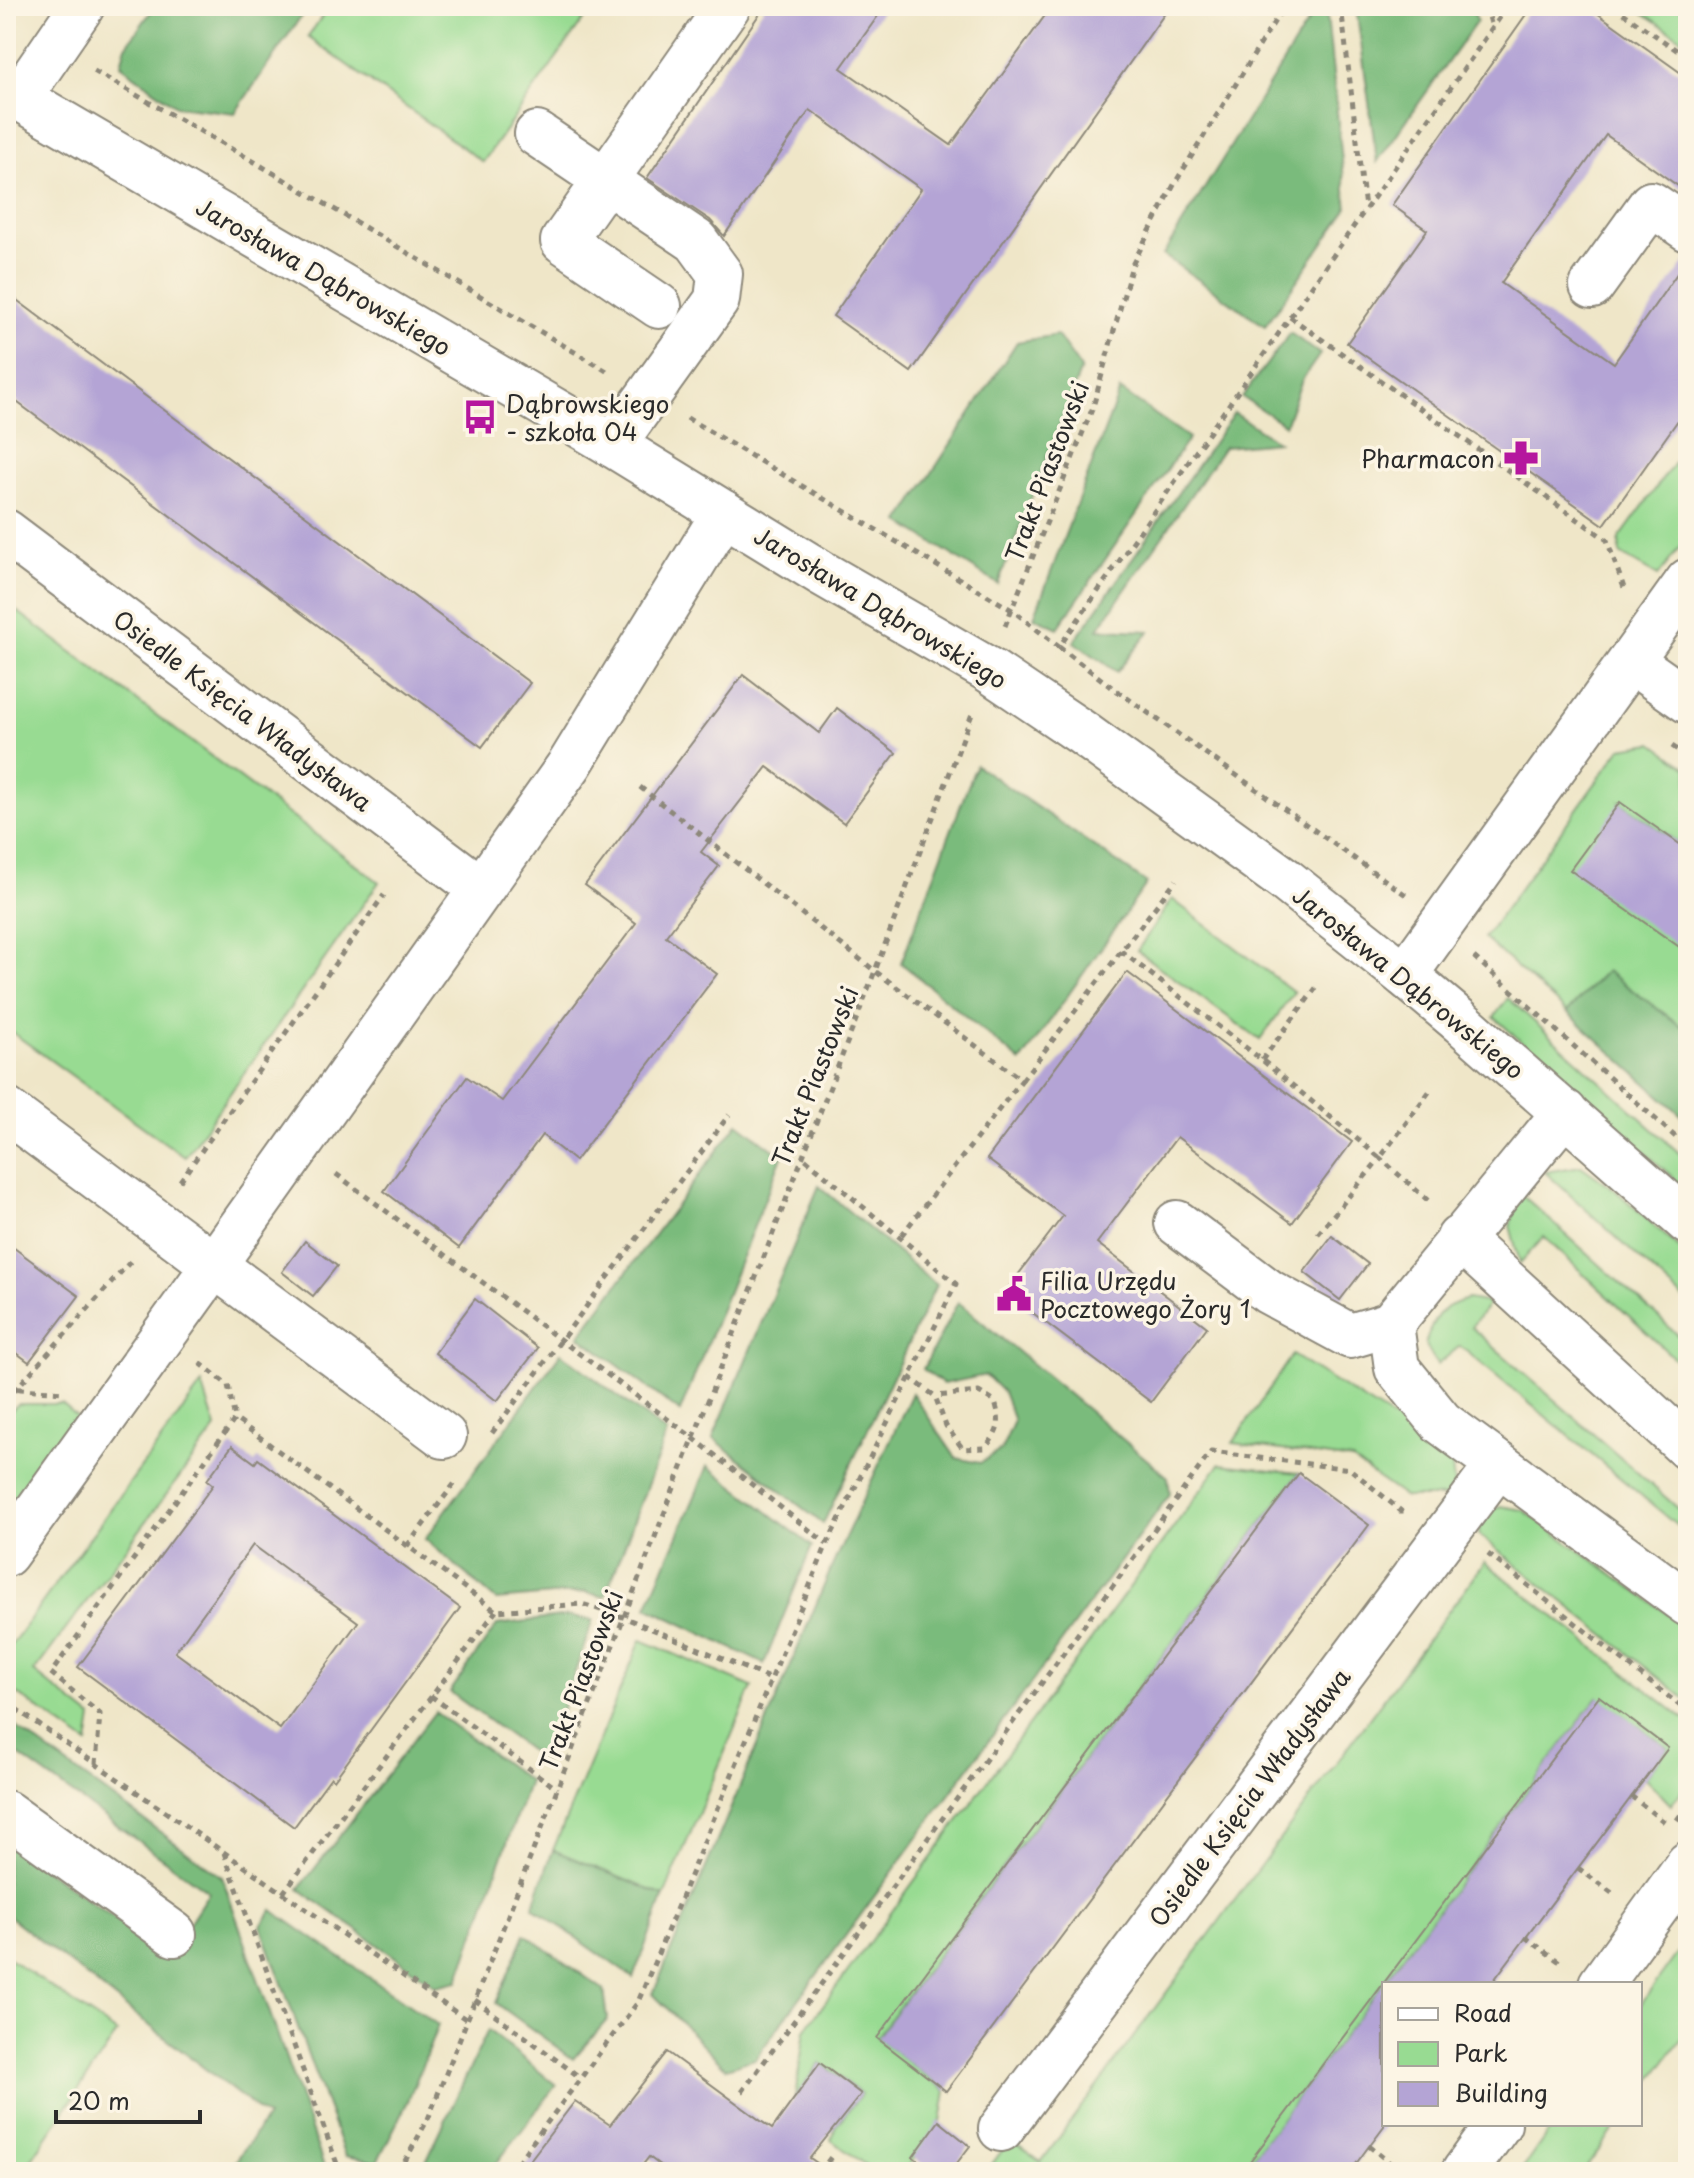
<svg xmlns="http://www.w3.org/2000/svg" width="1694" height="2178" viewBox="0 0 1694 2178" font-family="'Playpen Sans',sans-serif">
<rect width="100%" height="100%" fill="#fcf5e5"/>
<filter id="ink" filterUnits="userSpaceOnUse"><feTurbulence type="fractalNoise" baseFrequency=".0125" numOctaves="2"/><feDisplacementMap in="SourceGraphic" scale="16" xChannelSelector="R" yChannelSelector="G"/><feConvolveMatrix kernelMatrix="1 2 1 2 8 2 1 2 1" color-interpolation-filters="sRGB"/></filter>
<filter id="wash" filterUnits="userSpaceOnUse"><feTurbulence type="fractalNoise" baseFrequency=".006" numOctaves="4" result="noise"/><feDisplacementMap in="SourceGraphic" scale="32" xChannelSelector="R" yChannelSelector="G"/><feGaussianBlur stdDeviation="1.8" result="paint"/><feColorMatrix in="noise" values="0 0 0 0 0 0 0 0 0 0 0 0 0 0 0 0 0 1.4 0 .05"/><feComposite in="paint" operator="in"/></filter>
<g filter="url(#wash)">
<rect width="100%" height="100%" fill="#efe6c8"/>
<!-- green -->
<g fill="#98db92" stroke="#62835e" stroke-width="2">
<polygon points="329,6 593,6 483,162 308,37"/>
<polygon points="1633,6 1676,6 1688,15 1688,35 1684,40"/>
<polygon points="1688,444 1688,536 1658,576 1620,554 1619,539"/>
<polygon points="13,608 379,882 185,1157 6,1028 6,617"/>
<polygon points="1653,743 1688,768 1688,841 1684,847 1620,802 1688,953 1688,1031 1606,971 1567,1012 1484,938 1621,748"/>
<polygon points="1172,899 1294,992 1260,1040 1137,951"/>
<polygon points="1508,998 1688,1161 1688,1191 1494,1017"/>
<polygon points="1581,1166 1614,1189 1688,1256 1688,1303 1545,1172"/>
<polygon points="1520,1193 1688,1344 1688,1371 1544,1237 1520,1263 1510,1226"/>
<path d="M1468 1299 1490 1303 1471 1327 1688 1517V1534L1460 1346 1437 1365 1425 1344C1434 1316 1439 1307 1468 1299Z"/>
<polygon points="1292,1355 1451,1455 1454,1485 1450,1497 1405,1497 1352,1460 1233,1443"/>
<polygon points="202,1384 216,1428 34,1672 92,1718 88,1744 6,1686 6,1652"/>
<polygon points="18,1404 62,1404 81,1420 6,1530 6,1416"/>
<polygon points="1220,1464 1299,1473 877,2037 946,2091 941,2122 904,2172 875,2172 831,2140 836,2126 861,2094 820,2063 795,2097 805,2030"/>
<polygon points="1500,1506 1523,1510 1688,1628 1688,1701 1479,1535 1480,1516"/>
<polygon points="1485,1562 1688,1722 1688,1783 1671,1805 1645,1778 1668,1748 1598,1697 1242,2172 986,2172 1010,2140 1041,2162"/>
<polygon points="641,1640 752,1687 664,1896 553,1850"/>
<polygon points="1688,1939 1688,2030 1640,2095 1640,2005"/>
<polygon points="6,1956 117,2033 23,2172 6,2172"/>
<polygon points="1554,2124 1618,2124 1583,2172 1520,2172"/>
</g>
<!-- forest -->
<g fill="#7abb7c" stroke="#527354" stroke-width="2">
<polygon points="155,6 308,6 235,113 176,106 121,65 125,48"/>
<polygon points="1318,6 1326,6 1347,209 1265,326 1163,255"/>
<polygon points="1356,6 1472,6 1477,21 1377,162"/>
<polygon points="1290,333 1320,354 1302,380 1285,425 1242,397"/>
<polygon points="1057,335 1081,369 998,584 900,522 1017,342"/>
<polygon points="1120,390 1189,438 1058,628 1034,617"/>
<polygon points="1234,413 1278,442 1224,447 1098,629 1150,631 1117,672 1074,642"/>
<polygon points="976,765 1147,883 1021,1062 901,963"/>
<polygon points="1606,971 1688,1031 1688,1121 1567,1012"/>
<polygon points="738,1123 782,1156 680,1412 579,1336"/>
<polygon points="819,1186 936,1285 823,1524 713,1438"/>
<polygon points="958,1302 1168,1477 1170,1494 755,2059 726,2068 653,1994 833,1564 912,1393 956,1458 980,1463 1001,1450 1014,1421 1003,1392 986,1375 943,1384 923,1369"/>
<polygon points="561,1353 667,1433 605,1597 585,1592 496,1600 425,1539"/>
<polygon points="708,1466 812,1546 764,1664 647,1607"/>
<polygon points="568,1616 593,1620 544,1761 450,1692 497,1625"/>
<polygon points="435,1712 529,1781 458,1981 436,1986 299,1889"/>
<polygon points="6,1720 222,1877 326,2172 228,2172 267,2117 6,1914 6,1842 168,1956 209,1892 6,1746"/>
<polygon points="553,1850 664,1896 633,1978 533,1907"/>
<polygon points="272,1910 438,2025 408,2101 377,2162 345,2156 261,1926"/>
<polygon points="525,1934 604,1990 608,2019 573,2059 496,2003"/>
<polygon points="488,2030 556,2085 490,2172 421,2172"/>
</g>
<g id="blocks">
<!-- building -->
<g fill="#b4a4d5" fill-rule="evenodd">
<polygon points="765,6 885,6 841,68 951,145 1052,6 1170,6 911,372 833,316 921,189 810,110 724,236 710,220 647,178"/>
<polygon points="1532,6 1587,6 1688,78 1688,193 1606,135 1501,283 1614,363 1688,258 1688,406 1604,525 1347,343 1427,230 1392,205"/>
<polygon points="6,292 530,683 482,747 6,394"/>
<polygon points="743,675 819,733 837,708 896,753 844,823 767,767 701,852 719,866 666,936 717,974 575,1161 542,1135 459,1248 384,1191 467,1077 502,1101 636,923 585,885"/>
<polygon points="1620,802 1688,850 1688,953 1570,870"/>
<polygon points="1127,972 1352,1142 1292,1223 1177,1137 1097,1243 1207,1327 1151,1402 1005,1292 1063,1216 987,1159"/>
<polygon points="1332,1236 1368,1264 1340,1300 1304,1272"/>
<polygon points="305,1241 337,1266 313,1296 282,1272"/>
<polygon points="6,1242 79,1296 29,1362 6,1345"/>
<polygon points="475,1299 538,1348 497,1401 435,1353"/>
<path d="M232 1446 255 1463 258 1459 460 1608 334 1780 331 1777 294 1827 78 1667 213 1485 207 1480ZM253 1545 358 1622 280 1729 175 1652Z"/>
<polygon points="1299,1473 1369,1525 946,2091 877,2038"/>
<polygon points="1599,1696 1668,1748 1491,1984 1384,1984 1384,2126 1369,2146 1350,2172 1242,2172"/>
<polygon points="667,2052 772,2129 820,2063 861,2094 810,2158 830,2172 669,2172 649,2157 637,2172 521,2172 575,2101 610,2125"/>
<polygon points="939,2121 970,2146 950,2172 934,2172 913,2157"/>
</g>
</g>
</g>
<g filter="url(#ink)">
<use href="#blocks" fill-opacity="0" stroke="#8d887a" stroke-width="2"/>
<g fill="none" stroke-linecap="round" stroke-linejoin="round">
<!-- minor casing -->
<g stroke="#8d887a" stroke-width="48">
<g id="minor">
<polyline points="6,90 605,440 823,574 989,670 1081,732 1284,879 1405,975 1461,1022 1688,1222"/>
<polyline points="19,98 82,6"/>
<polyline points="537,134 696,241 720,274 717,300 613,445"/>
<polyline points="1592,286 1651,204 1688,229"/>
<polyline points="659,306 563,241 728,6"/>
<polyline points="6,532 480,888"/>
<polyline points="1631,661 1688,701"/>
<polyline points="1405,975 1688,581"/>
<polyline points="6,1110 214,1265 570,764 724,513"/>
<polyline points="1565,1112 1391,1324 1397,1368 1441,1422 1688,1604"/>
<polyline points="1177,1223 1269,1292 1350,1336 1391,1324"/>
<polyline points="1459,1238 1688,1448"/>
<polyline points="6,1554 214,1265 444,1436"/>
<polyline points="6,1813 174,1934"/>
<polyline points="1601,1984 1688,1864"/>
<polyline points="1001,2129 1498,1465"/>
<polyline points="1464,2172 1499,2124"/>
</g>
</g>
<!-- path -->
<g stroke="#8d887a" stroke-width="5" stroke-dasharray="6 6" stroke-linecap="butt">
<polyline points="1341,6 1365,208"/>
<polyline points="1486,6 1492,27"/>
<polyline points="1613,6 1688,58"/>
<polyline points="94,71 253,161 610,373"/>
<polyline points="1290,317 1607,540 1624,588"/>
<polyline points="687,418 1012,610 1059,647 1508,6"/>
<polyline points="1005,626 1093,407 1132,265 1175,183 1284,6"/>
<polyline points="1059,647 1113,688 1406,895"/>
<polyline points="1672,746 1688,757"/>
<polyline points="640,787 875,971 1022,1080 900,1237"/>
<polyline points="1121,951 1262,1060 1380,1158 1432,1088"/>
<polyline points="1474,957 1688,1148"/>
<polyline points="1262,1060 1316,988"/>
<polyline points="1022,1080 1176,880"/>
<polyline points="336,1174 692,1437 827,1544"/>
<polyline points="180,1181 384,895"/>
<polyline points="1318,1234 1380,1158 1432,1204"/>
<polyline points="200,1363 228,1385 235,1419"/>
<path d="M909 1377 935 1396 946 1426 963 1449 985 1448C1000 1431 1001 1422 995 1402L979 1392 935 1396"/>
<polyline points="6,1388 65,1392"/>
<polyline points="6,1400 131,1261"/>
<polyline points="492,1433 729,1115"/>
<polyline points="407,1546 455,1483"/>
<polyline points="1488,1554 1688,1712"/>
<polyline points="431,1696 557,1789"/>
<polyline points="6,1702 467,2020"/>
<polyline points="96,1764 100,1714 51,1673 235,1419 496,1611 582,1604 623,1617 771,1679"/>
<polyline points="1631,1796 1667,1824"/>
<polyline points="1677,1820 1688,1804"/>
<polyline points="224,1853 340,2172"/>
<polyline points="1578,1868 1612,1893"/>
<polyline points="283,1893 496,1611"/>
<polyline points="1525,1937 1561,1963"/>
<polyline points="475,2000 581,2078"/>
<polyline points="742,2092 1211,1452 1350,1469 1401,1511 1401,1517"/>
<polyline points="1369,2146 1401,2172"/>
<polyline points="399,2172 428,2119 475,2000 875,971 972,714"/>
<polyline points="510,2172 638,2002 827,1544 956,1284 802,1156"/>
<polyline points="820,2172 831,2157"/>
</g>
<!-- minor -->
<use href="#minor" stroke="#fff" stroke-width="44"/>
</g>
</g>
<!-- icons -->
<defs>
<g id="bus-bare" transform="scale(2.76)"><path d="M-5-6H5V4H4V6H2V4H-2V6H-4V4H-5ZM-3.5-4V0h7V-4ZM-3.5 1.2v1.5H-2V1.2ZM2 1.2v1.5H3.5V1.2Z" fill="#b5179e" stroke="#fcf5e5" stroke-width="2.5" paint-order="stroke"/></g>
<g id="pharmacy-bare" transform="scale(2.76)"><path d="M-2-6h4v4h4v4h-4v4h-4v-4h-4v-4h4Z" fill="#b5179e" stroke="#fcf5e5" stroke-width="2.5" paint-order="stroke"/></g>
<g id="civic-bare" transform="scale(2.76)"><path d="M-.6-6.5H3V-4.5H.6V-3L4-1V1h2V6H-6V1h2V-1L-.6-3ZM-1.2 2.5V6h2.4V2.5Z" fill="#b5179e" stroke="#fcf5e5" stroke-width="2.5" paint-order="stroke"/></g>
</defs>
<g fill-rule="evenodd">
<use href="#bus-bare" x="480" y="417"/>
<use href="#pharmacy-bare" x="1521" y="458"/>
<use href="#civic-bare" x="1014" y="1294"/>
</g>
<g text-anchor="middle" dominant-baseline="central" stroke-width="7" stroke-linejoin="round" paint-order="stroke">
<!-- street labels -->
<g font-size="24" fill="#2b2b2b" stroke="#fcf5e5">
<text transform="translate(324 276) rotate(30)">Jarosława Dąbrowskiego</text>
<text transform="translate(1046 471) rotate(-69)">Trakt Piastowski</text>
<text transform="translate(881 607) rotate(31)">Jarosława Dąbrowskiego</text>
<text transform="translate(243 710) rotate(37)">Osiedle Księcia Władysława</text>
<text transform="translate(1409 982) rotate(39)">Jarosława Dąbrowskiego</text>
<text transform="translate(814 1076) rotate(-68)">Trakt Piastowski</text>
<text transform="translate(580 1680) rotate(-69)">Trakt Piastowski</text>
<text transform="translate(1249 1797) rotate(-53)">Osiedle Księcia Władysława</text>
</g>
<!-- poi labels -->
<g font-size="24" fill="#2b2b2b" stroke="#fcf5e5" text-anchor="start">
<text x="506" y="403">Dąbrowskiego<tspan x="506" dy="28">- szkoła 04</tspan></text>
<text x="1495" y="458" text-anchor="end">Pharmacon</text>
<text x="1040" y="1280">Filia Urzędu<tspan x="1040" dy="28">Pocztowego Żory 1</tspan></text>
</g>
</g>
<!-- margin -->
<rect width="1694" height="2178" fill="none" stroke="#fcf5e5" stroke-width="32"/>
<!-- legend -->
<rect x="1382" y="1982" width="260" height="144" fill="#fcf5e5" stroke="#a8a49b" stroke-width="2"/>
<rect x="1398" y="2008" width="40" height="12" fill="#ffffff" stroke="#a8a49b" stroke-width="2"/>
<text x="1454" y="2022" font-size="24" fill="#2b2b2b">Road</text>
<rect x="1398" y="2042" width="40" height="24" fill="#98db92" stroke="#a8a49b" stroke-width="2"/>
<text x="1454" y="2062" font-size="24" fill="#2b2b2b">Park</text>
<rect x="1398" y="2082" width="40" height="24" fill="#b4a4d5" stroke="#a8a49b" stroke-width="2"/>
<text x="1454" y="2102" font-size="24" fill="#2b2b2b">Building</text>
<!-- scale -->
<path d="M56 2110v12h144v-12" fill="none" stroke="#2b2b2b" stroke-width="4"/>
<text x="68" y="2110" font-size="24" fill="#2b2b2b" stroke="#fcf5e5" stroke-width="6" paint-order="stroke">20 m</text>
</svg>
